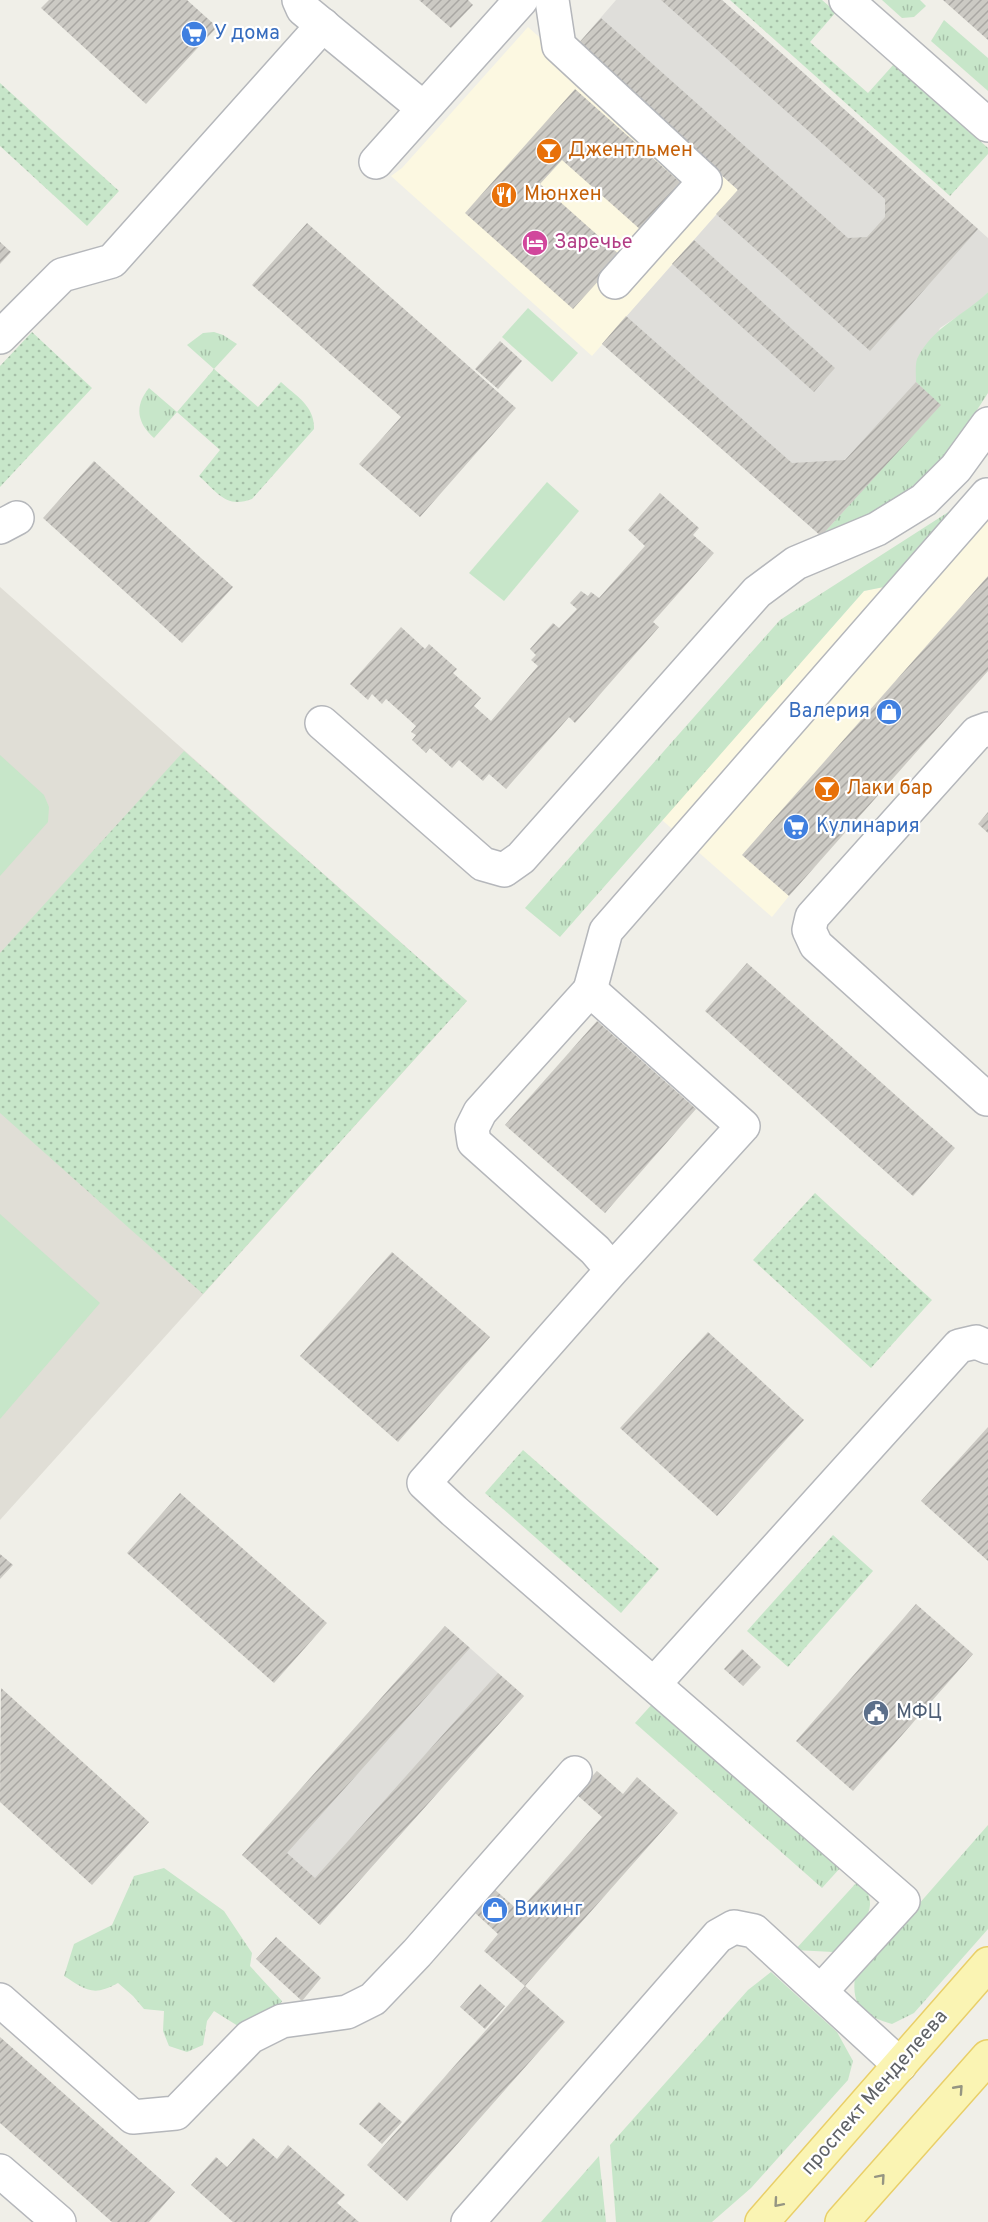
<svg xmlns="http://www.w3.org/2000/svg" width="988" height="2222" viewBox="0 0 988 2222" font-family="Overpass,sans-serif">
<defs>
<pattern id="grass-tufts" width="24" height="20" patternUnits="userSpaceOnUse" patternTransform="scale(1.5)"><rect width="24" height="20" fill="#c7e6c9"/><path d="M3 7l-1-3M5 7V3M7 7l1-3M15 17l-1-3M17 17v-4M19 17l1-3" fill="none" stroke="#a5bea7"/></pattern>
<pattern id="park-dots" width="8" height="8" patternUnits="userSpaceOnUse" patternTransform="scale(1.5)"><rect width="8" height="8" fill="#c7e6c9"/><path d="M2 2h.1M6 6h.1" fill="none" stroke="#a5bea7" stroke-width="1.8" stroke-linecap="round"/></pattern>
<pattern id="building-hatch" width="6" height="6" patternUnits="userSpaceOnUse" patternTransform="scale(1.5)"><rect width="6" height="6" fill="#cccac4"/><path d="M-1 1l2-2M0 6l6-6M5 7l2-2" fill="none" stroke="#a9a7a3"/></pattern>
</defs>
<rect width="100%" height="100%" fill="#f0efe8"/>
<!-- commercial -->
<g fill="#fcf8e1">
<polygon points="528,27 547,44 577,45 738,190 592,356 391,176 402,168"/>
<polygon points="988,516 988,576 743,855 789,896 772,917 662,820 864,591 894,585"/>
</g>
<!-- industrial -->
<g fill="#dfdeda">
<polygon points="616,0 722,0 988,238 988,292 975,305 940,328 916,382 941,405 821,536 602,344 738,190 577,45"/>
<polygon points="445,1626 524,1696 320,1925 242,1855"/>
</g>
<!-- education -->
<polygon fill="#e0ded6" points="0,587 467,1001 0,1520"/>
<!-- grass -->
<g fill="url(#grass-tufts)">
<polygon points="882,0 920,0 926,6 914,17 902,18"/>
<polygon points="944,20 988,58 988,91 931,41"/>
<path d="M988 292V393L940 467 871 515 821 536 940 405 916 382C916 375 915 365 917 359 932 327 965 315 988 292Z"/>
<polygon points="214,332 223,335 237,344 214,369 187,345 203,333"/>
<path d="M149 388 177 412 154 438C137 423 134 406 149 388Z"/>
<polygon points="964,502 894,585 864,591 560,937 525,908 780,620"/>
<polygon points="654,1702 841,1867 822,1888 635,1723"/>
<path d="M988 1825V1929L914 2013 892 2024C865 2016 851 2008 855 1977Z"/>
<path d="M164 1868 224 1911 252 1953 250 1966 282 2001 272 2019 246 2031 214 2011 207 2021 203 2045 187 2052 169 2046 163 2031 164 2011 144 2009 133 1996 118 1983C93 1997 86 1990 64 1976L74 1944 112 1925 134 1876Z"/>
<path d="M857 1882C860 1885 865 1888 867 1892 880 1914 849 1940 833 1952L795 1950Z"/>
<polygon points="771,1972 837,2032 853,2061 848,2080 751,2188 712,2222 616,2222 610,2145 748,1990"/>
<polygon points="599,2156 606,2222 541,2222"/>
</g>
<!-- park -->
<g fill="url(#park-dots)">
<polygon points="730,0 822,0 836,12 810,42 868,93 894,64 988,148 988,154 950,196"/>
<polygon points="0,83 119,191 87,226 0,146"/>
<polygon points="32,332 92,388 0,487 0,366"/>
<path d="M214 369 258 407 281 382C296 396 315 406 314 429L252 499C226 509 217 492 199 476L220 450 177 412Z"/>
<polygon points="184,751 467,1001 203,1294 0,1113 0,953"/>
<polygon points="815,1193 932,1300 871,1368 753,1260"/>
<polygon points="523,1450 659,1569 621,1613 485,1493"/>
<polygon points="833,1535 873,1571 788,1667 747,1631"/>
</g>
<!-- pitch -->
<g fill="#c7e6c9">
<polygon points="528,308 578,353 552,382 502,337"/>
<polygon points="547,482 579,511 504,601 469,573"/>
<polygon points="0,755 44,795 49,807 48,822 0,876"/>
<polygon points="0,1214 100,1303 0,1419"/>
</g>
<!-- building -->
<g fill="url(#building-hatch)">
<polygon points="49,0 187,0 217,27 146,104 41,8"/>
<polygon points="419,0 468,0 473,5 451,28"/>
<polygon points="661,0 722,0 978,229 870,351 716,214 738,190 577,45 601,18 848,238 867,237 885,217 885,199"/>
<polygon points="943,0 988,0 988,40"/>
<polygon points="575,89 683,185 642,231 562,160 540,184 621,256 573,309 465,213"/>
<polygon points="307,223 516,408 420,517 359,464 401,417 252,285"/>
<polygon points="694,240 835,368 814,392 672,264"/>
<polygon points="0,242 11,252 0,264"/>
<polygon points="626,316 792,463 845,460 916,382 941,405 821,536 602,344"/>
<polygon points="500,341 522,361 498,389 475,369"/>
<polygon points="94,461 233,587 182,643 43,518"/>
<polygon points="660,493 699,528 693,535 714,553 653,622 659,627 575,723 569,717 506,789 489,774 483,781 459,760 452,768 430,748 426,753 412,740 416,735 411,732 416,726 386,699 382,704 372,694 368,700 350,684 401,627 425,649 429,644 457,669 453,673 481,698 474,706 491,721 538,666 531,660 536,655 530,649 553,623 559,628 577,609 570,603 581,591 588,596 591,592 599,598 645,546 628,530"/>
<polygon points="988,576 988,671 789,896 742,855"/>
<polygon points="988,812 988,833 978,824"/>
<polygon points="747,963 955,1148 913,1196 705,1011"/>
<polygon points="597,1021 696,1109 605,1213 505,1125"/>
<polygon points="392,1252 490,1337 398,1442 300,1356"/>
<polygon points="708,1332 804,1420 717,1516 620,1428"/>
<polygon points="988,1427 988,1561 921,1501"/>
<polygon points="180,1493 327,1623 274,1683 127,1553"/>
<polygon points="0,1554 13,1565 0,1579"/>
<polygon points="916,1604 973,1654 853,1791 796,1741"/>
<polygon points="445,1626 470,1648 287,1853 315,1878 498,1673 524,1696 320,1925 242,1855"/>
<polygon points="742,1649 761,1667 743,1686 724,1669"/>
<polygon points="1,1688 149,1822 92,1885 0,1802"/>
<polygon points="597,1771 623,1794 637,1777 678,1813 525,1986 484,1951 498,1934 473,1911 493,1888 519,1911 602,1817 576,1794"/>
<polygon points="276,1937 321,1978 302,2001 256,1959"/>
<polygon points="480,1984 505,2006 485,2029 460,2007"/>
<polygon points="525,1986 565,2022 407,2201 367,2165"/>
<polygon points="0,2037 175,2192 149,2222 112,2222 0,2123"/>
<polygon points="379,2102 402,2122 382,2144 359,2124"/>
<polygon points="253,2138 277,2159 288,2145 345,2195 337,2203 359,2222 233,2222 191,2185 216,2157 227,2167"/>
</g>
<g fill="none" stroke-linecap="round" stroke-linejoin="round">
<!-- minor casing -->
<g stroke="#b5b7bb" stroke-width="36">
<g id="minor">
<polyline points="299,0 303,9 423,108"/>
<polyline points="552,0 559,46 705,181 615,282"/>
<polyline points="846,0 988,125"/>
<polyline points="376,162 521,0"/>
<polyline points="0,337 62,275 112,261 323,25"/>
<polyline points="0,527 17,518"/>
<polyline points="322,723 483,864 504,870 521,858 757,592 796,563 877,529 924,500 956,468 988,424"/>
<polyline points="590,990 606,931 987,495"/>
<polyline points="987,1099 816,945 809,930 812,917 977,733 988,729"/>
<polyline points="612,1270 595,1250 474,1142 472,1128 480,1112 590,990 743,1126 612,1270 424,1483 454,1511 903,1901 821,1991"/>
<polyline points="654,1684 959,1346 976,1342 988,1347"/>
<polyline points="0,2000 133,2117 176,2113 250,2037 282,2021 347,2012 373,1999 417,1953 575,1773"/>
<polyline points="0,2171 59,2222"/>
<polyline points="468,2222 718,1936 734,1927 754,1931 900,2065"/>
</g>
</g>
<!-- major casing -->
<g stroke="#e9cf68" stroke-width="36">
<g id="major">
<polyline points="762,2222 988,1964"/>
<polyline points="842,2222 988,2057"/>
</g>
</g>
<!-- minor -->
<use href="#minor" stroke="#fff" stroke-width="33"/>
<!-- major -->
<use href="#major" stroke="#faf4b3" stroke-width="33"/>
</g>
<!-- one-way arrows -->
<defs><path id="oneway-chevron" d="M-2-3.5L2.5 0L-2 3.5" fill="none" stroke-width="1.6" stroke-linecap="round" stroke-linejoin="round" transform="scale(1.5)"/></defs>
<g stroke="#959582">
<use href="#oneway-chevron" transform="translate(959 2089) rotate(-48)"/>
<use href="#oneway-chevron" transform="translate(881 2178) rotate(-49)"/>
<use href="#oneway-chevron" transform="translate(778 2203) rotate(131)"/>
</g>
<!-- icons -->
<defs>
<g id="supermarket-disc" transform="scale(1.35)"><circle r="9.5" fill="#3f7fe0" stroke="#fff"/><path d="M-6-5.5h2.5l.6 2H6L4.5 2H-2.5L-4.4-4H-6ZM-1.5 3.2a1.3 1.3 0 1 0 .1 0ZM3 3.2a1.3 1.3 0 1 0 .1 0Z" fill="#fff"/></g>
<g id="bar-disc" transform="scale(1.35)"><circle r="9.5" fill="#e8710a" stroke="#fff"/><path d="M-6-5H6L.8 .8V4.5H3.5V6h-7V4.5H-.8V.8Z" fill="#fff"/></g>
<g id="restaurant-disc" transform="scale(1.35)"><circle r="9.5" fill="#e8710a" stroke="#fff"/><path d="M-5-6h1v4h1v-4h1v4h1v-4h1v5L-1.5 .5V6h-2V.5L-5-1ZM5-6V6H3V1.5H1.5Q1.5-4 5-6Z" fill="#fff"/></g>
<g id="hotel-disc" transform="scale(1.35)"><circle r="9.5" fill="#d1479c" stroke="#fff"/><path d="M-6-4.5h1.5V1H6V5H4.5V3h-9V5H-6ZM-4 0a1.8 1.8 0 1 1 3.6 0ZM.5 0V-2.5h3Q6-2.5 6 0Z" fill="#fff"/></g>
<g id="shop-disc" transform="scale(1.35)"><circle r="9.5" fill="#3f7fe0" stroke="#fff"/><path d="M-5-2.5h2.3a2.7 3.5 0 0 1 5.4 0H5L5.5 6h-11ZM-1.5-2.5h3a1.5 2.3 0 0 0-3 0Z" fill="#fff"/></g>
<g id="civic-disc" transform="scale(1.35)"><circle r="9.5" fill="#5c6f8a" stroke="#fff"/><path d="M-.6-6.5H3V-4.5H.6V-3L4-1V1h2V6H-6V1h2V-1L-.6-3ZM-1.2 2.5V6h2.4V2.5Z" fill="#fff"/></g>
</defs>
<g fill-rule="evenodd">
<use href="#supermarket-disc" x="194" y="34"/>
<use href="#bar-disc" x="549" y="151"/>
<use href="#restaurant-disc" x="504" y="195"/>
<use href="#hotel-disc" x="535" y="243"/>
<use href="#shop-disc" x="889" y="712"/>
<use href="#bar-disc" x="827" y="789"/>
<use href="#supermarket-disc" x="796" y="827"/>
<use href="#civic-disc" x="876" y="1713"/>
<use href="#shop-disc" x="495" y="1910"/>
</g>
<g text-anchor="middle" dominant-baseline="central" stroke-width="4.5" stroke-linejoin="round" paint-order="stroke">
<!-- shop labels -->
<g font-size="20" fill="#366cbe" stroke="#fff" text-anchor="start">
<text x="214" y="34">У дома</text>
<text x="870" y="712" text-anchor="end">Валерия</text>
<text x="816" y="827">Кулинария</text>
<text x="514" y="1910">Викинг</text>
</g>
<!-- food labels -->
<g font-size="20" fill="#c56008" stroke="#fff" text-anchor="start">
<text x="568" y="151">Джентльмен</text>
<text x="524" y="195">Мюнхен</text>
<text x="846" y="789">Лаки бар</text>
</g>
<!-- hotel labels -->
<g font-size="20" fill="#b23c85" stroke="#fff" text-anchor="start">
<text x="554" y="243">Заречье</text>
</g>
<!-- service labels -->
<g font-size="20" fill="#4e5e75" stroke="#fff" text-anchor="start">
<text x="896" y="1713">МФЦ</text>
</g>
<!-- street labels -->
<g font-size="20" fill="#5f6267" stroke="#fff">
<text transform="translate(875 2093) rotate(-49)">проспект Менделеева</text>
</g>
</g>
</svg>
